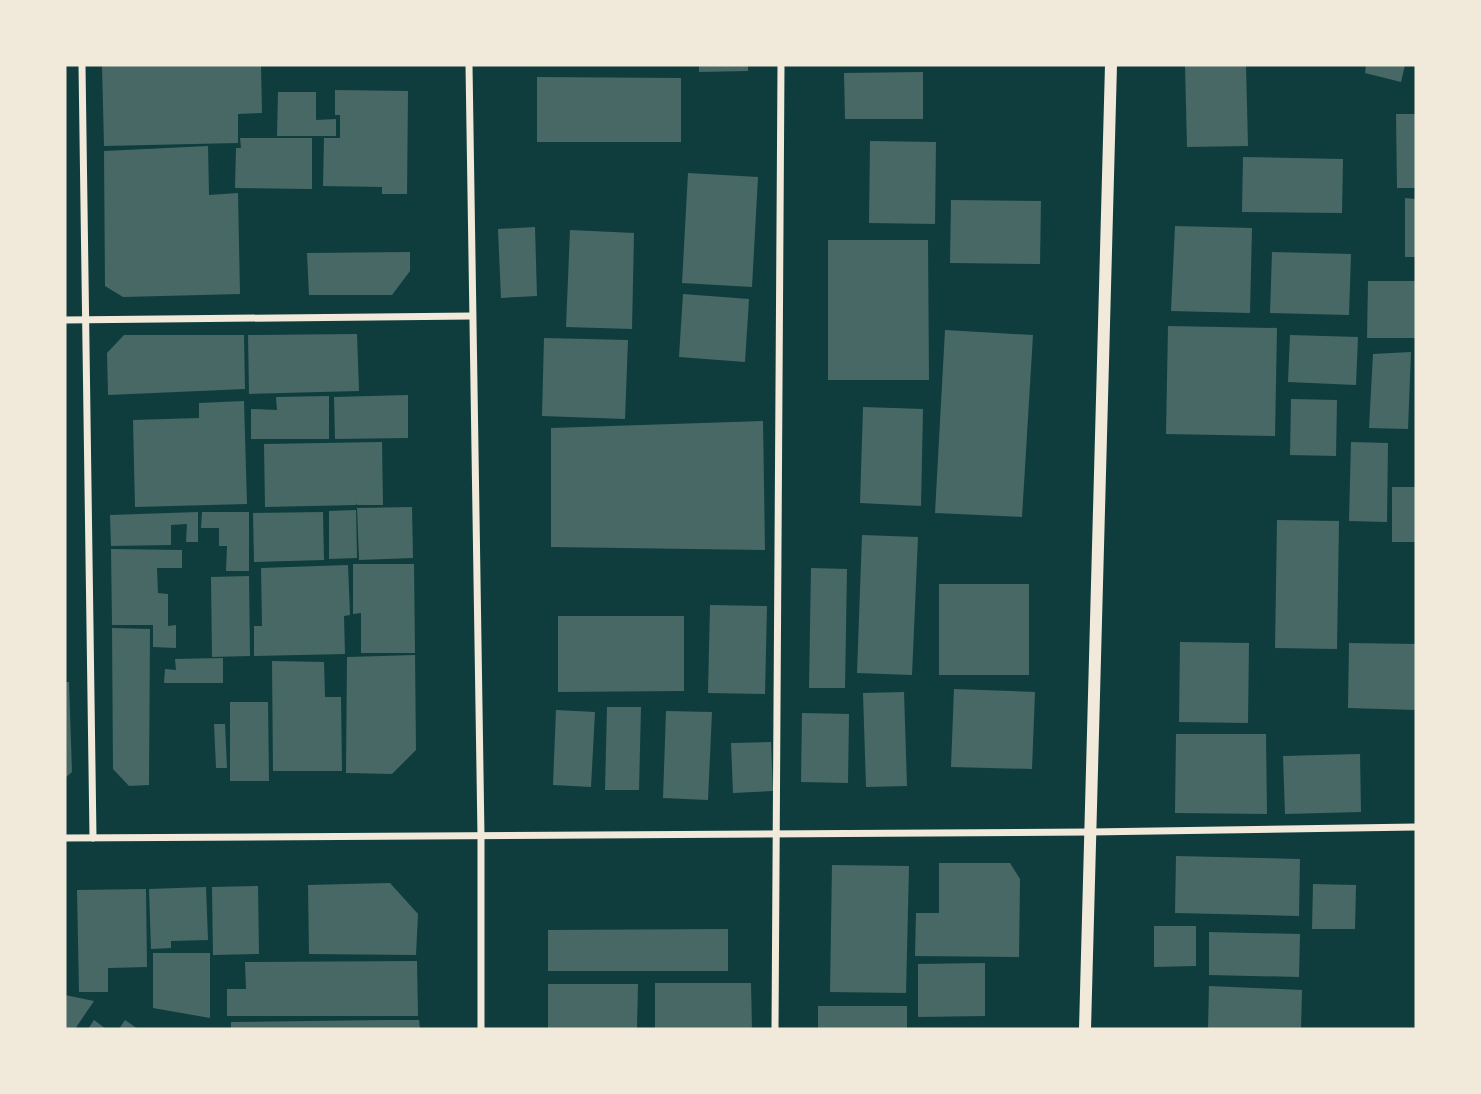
<svg xmlns="http://www.w3.org/2000/svg" width="1481" height="1094" viewBox="0 0 1481 1094" font-family="'Golos Text',sans-serif">
<rect width="100%" height="100%" fill="#0f3d3e"/>
<!-- building -->
<g fill="#486865">
<polygon points="102,65 261,65 262,113 238,114 238,143 104,146"/>
<polygon points="699,65 748,65 748,71 699,72"/>
<polygon points="1185,65 1246,65 1248,146 1187,147"/>
<polygon points="1366,65 1405,65 1401,82 1365,73"/>
<polygon points="923,72 923,119 845,119 844,73"/>
<polygon points="537,77 681,78 681,142 537,142"/>
<polygon points="335,90 408,91 407,194 382,194 382,187 323,186 324,138 340,138 340,115 335,115"/>
<polygon points="278,92 316,92 316,120 336,119 336,136 277,136"/>
<polygon points="1396,114 1416,114 1416,188 1397,188"/>
<polygon points="240,138 312,138 312,189 235,188 236,148 241,148"/>
<polygon points="870,141 936,142 935,224 869,223"/>
<polygon points="208,146 209,195 238,193 240,294 123,297 105,286 104,151"/>
<polygon points="1243,157 1343,159 1342,213 1242,212"/>
<polygon points="688,173 758,177 752,287 682,283"/>
<polygon points="1405,198 1416,199 1416,257 1405,257"/>
<polygon points="951,200 1041,201 1040,264 950,263"/>
<polygon points="1175,226 1252,228 1250,313 1171,311"/>
<polygon points="535,227 537,296 501,298 498,229"/>
<polygon points="570,230 634,233 632,329 566,327"/>
<polygon points="828,240 928,240 929,380 828,380"/>
<polygon points="410,252 410,271 392,295 309,295 307,253"/>
<polygon points="1272,252 1351,254 1349,315 1270,313"/>
<polygon points="1368,281 1416,281 1416,338 1367,338"/>
<polygon points="683,294 749,299 745,362 679,357"/>
<polygon points="1168,326 1277,328 1275,436 1166,434"/>
<polygon points="945,330 1033,335 1022,517 935,513"/>
<polygon points="357,334 359,391 249,394 248,335"/>
<polygon points="124,335 244,335 245,389 108,395 107,353"/>
<polygon points="1290,335 1358,337 1356,385 1288,382"/>
<polygon points="544,338 628,340 625,419 542,416"/>
<polygon points="1411,352 1408,429 1369,428 1373,354"/>
<polygon points="408,395 408,438 335,439 334,397"/>
<polygon points="329,396 329,439 251,439 251,409 277,410 276,397"/>
<polygon points="1291,399 1337,400 1336,456 1290,455"/>
<polygon points="244,401 247,504 135,507 133,420 199,418 199,403"/>
<polygon points="863,407 923,409 921,506 860,503"/>
<polygon points="763,421 765,550 551,547 551,428"/>
<polygon points="382,442 383,505 357,505 356,503 356,505 265,507 264,444"/>
<polygon points="1351,442 1388,443 1387,522 1349,521"/>
<rect x="1392" y="487" width="24" height="55"/>
<polygon points="412,507 413,558 359,560 357,508"/>
<polygon points="356,510 357,558 329,559 329,511"/>
<polygon points="198,512 198,542 186,542 187,524 171,525 171,545 111,546 110,515"/>
<polygon points="202,512 249,512 249,571 226,571 227,546 219,546 219,528 201,528"/>
<polygon points="323,512 324,560 254,562 253,513"/>
<polygon points="1277,520 1339,521 1337,649 1275,648"/>
<polygon points="862,535 918,537 912,675 857,673"/>
<polygon points="111,549 182,550 182,568 157,568 158,593 168,594 168,626 176,625 176,648 153,647 153,625 112,625"/>
<polygon points="353,564 414,564 415,653 361,653 361,613 353,614"/>
<polygon points="348,565 350,615 344,616 345,654 254,656 254,626 262,626 261,568"/>
<polygon points="811,568 847,569 845,688 809,688"/>
<polygon points="249,576 250,656 212,657 211,577"/>
<rect x="939" y="584" width="90" height="91"/>
<polygon points="710,605 767,606 765,694 708,693"/>
<polygon points="558,616 684,616 684,691 558,692"/>
<polygon points="112,628 150,629 149,785 129,786 113,769"/>
<polygon points="1180,642 1249,643 1248,723 1179,722"/>
<polygon points="1349,643 1416,644 1416,710 1348,708"/>
<polygon points="415,655 416,750 392,774 346,773 347,657"/>
<polygon points="223,658 223,683 164,683 165,669 176,670 175,659"/>
<polygon points="272,661 324,662 325,697 341,697 342,771 273,771"/>
<polygon points="65,682 69,682 72,772 65,778"/>
<polygon points="954,689 1035,692 1032,769 951,767"/>
<polygon points="904,692 907,786 866,787 863,693"/>
<polygon points="230,702 268,702 269,781 230,781"/>
<polygon points="607,707 641,707 639,790 605,790"/>
<polygon points="556,710 595,712 591,787 553,785"/>
<polygon points="666,711 712,712 708,800 663,798"/>
<polygon points="802,713 849,714 848,783 801,782"/>
<polygon points="214,724 225,724 227,768 216,768"/>
<polygon points="1176,734 1266,734 1267,814 1175,813"/>
<polygon points="771,742 773,791 733,793 731,743"/>
<polygon points="1360,754 1361,812 1285,814 1283,756"/>
<polygon points="1176,856 1300,859 1299,916 1175,913"/>
<polygon points="939,863 1010,863 1020,879 1019,957 915,956 916,913 939,913"/>
<polygon points="832,865 909,866 906,993 830,992"/>
<polygon points="390,883 418,914 416,955 309,954 308,885"/>
<polygon points="1313,884 1356,885 1355,929 1312,929"/>
<polygon points="258,886 259,954 213,955 212,887"/>
<polygon points="206,887 208,940 171,941 171,948 151,949 149,889"/>
<polygon points="146,889 147,967 108,968 108,992 79,992 77,890"/>
<polygon points="1154,926 1196,926 1196,966 1154,967"/>
<polygon points="728,929 728,971 548,971 548,930"/>
<polygon points="1209,932 1300,934 1299,977 1209,975"/>
<polygon points="153,953 210,953 210,1018 153,1008"/>
<polygon points="417,961 418,1016 227,1016 227,989 246,989 245,962"/>
<polygon points="985,963 985,1016 918,1017 918,964"/>
<polygon points="655,983 751,983 752,1029 655,1029"/>
<polygon points="548,984 638,984 637,1029 548,1029"/>
<polygon points="1209,986 1302,990 1301,1029 1208,1029"/>
<polygon points="65,995 94,1001 75,1029 65,1029"/>
<rect x="818" y="1006" width="89" height="23"/>
<polygon points="94,1020 106,1029 88,1029"/>
<polygon points="125,1020 138,1029 119,1029"/>
<polygon points="384,1020 419,1020 420,1029 231,1029 231,1022"/>
</g>
<g fill="none" stroke-linecap="round" stroke-linejoin="round">
<!-- minor -->
<g stroke="#f1e9da" stroke-width="7">
<polyline points="82,65 93,838"/>
<polyline points="469,65 481,836 481,1029"/>
<polyline points="65,320 472,316"/>
<polyline points="65,838 1090,832 1416,827"/>
<polyline points="775,1029 781,65"/>
</g>
<!-- tertiary -->
<polyline stroke="#f1e9da" stroke-width="12" points="1085,1029 1111,65"/>
</g>
<!-- border -->
<rect width="1481" height="1094" fill="none" stroke="#f1e9da" stroke-width="133"/>
</svg>
